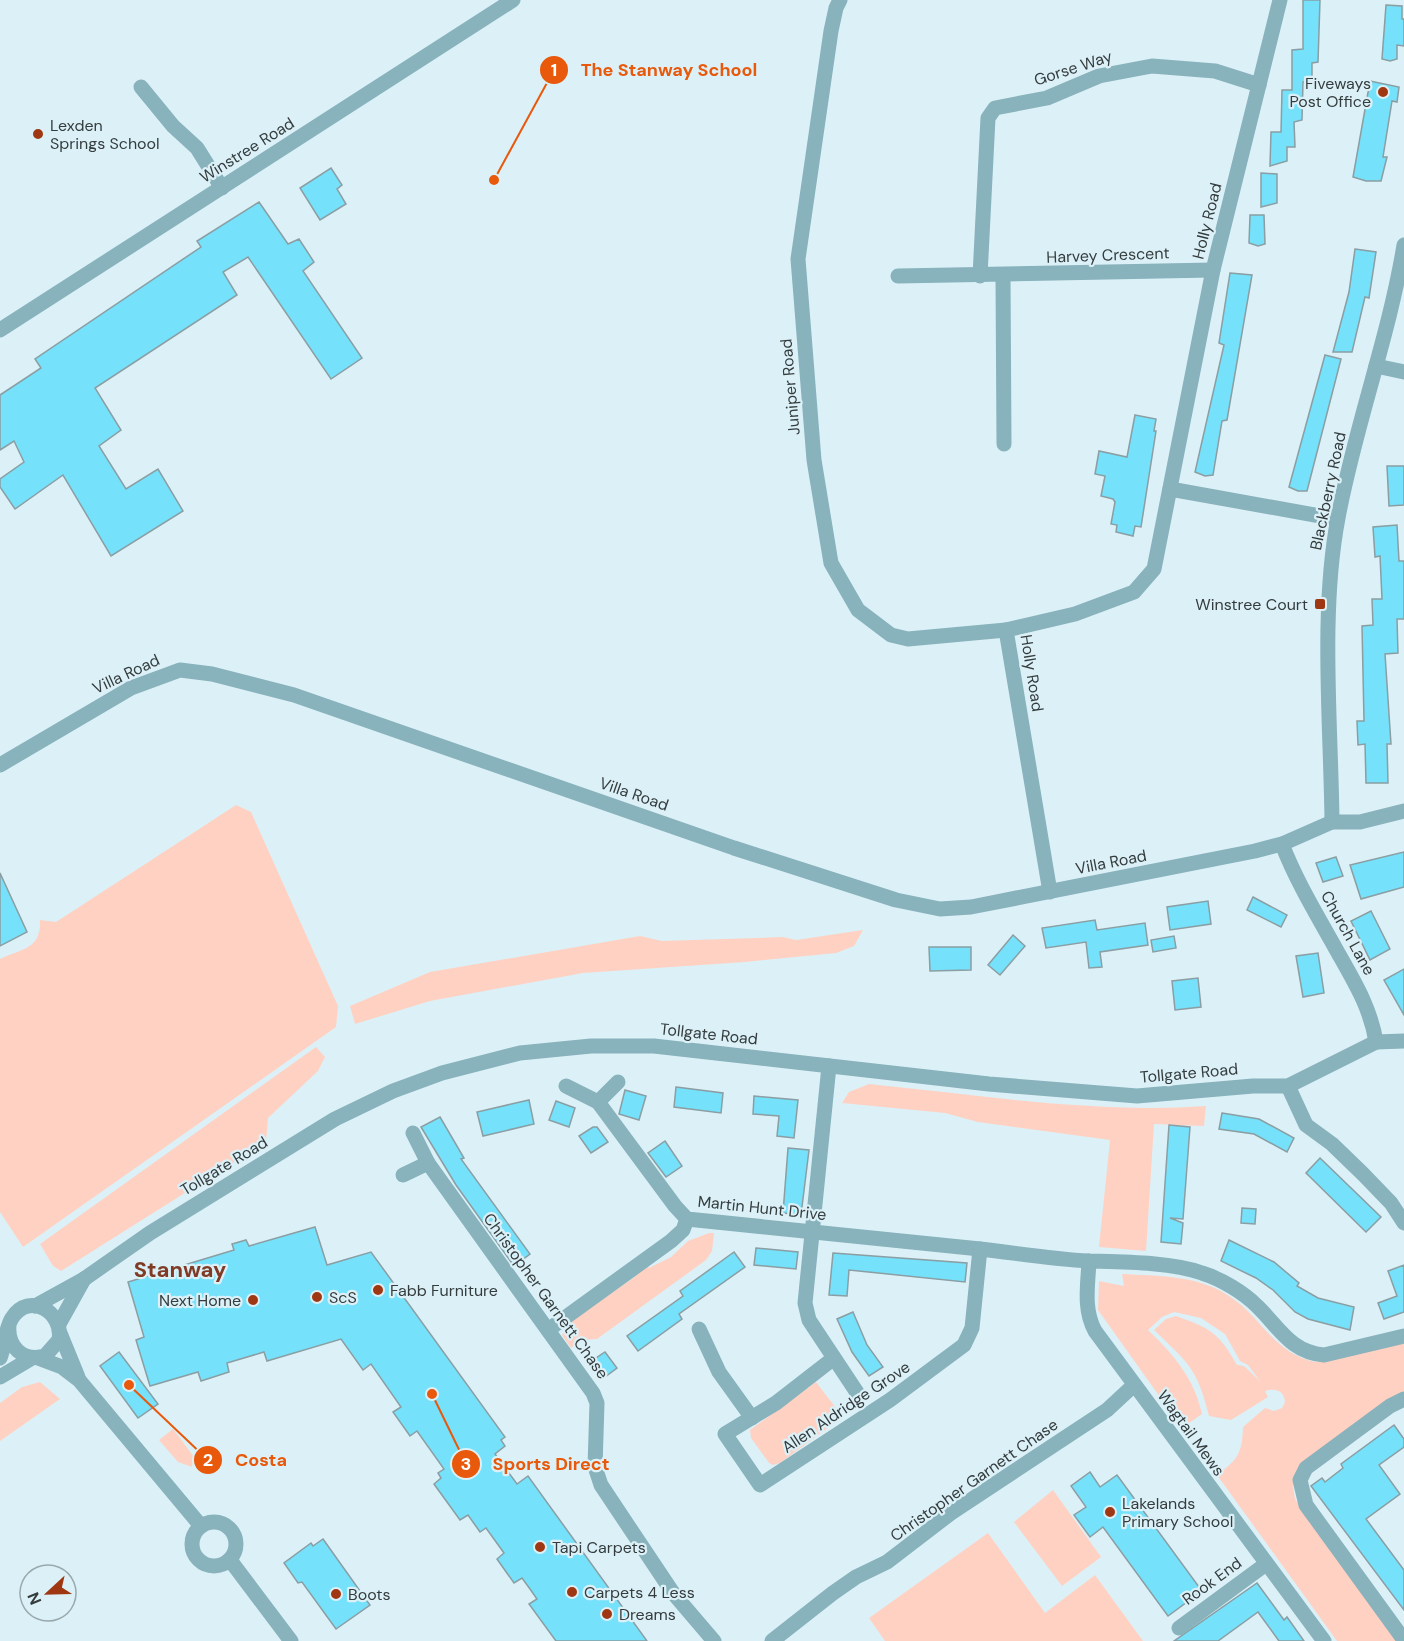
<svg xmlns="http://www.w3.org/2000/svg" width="1404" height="1641" viewBox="0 0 1404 1641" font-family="'DM Sans',sans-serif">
<rect width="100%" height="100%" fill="#dcf1f7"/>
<!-- green -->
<g fill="#ffd1c3">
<path d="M236 805 251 812 338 1006 336 1027 23 1247 0 1212V959C24 948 41 949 40 920L56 922Z"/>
<polygon points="863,930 854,946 836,953 745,962 583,973 430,1001 355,1024 350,1006 430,972 640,936 662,941 783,937 796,940"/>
<polygon points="316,1047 325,1057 318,1071 268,1118 266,1142 61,1271 53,1266 40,1244"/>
<path d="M869 1084C981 1095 1094 1114 1206 1106L1204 1126 1154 1124 1146 1251 1099 1247 1110 1140 978 1122 945 1113 842 1103 849 1092Z"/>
<polygon points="709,1233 714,1233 712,1251 706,1260 597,1339 582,1340 571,1348 562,1335 567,1324 636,1276 646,1263 649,1268 671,1257 688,1241"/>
<path d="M1122 1274C1158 1276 1198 1275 1229 1296 1263 1318 1272 1352 1315 1362L1404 1336V1394L1296 1472 1293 1486 1295 1499 1399 1641H1337L1217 1475C1238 1459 1242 1454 1243 1427L1265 1408 1274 1411 1282 1408 1285 1402C1284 1390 1275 1388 1265 1391L1268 1397 1231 1420 1209 1416C1197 1368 1189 1364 1154 1330L1166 1319 1176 1316C1210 1328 1219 1333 1237 1365L1244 1366 1260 1381 1248 1365 1240 1361 1225 1334 1201 1318 1174 1312 1162 1317 1148 1330C1174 1355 1194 1378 1202 1414L1182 1428 1098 1310 1099 1281 1124 1286Z"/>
<polygon points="40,1382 60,1399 0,1441 0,1403 22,1387"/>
<polygon points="816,1382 839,1412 840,1419 780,1463 773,1465 769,1463 751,1438 750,1430"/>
<polygon points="173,1429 194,1457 192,1467 178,1462 159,1440"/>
<polygon points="1053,1490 1101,1557 1062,1586 1014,1522"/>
<polygon points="988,1533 1045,1613 1095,1575 1143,1641 885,1641 869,1618"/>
</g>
<!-- building -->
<g fill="#75e1fa" stroke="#8a9ea3" stroke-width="1.5">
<polygon points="1303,0 1320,0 1318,62 1312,63 1312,81 1303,82 1302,120 1294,122 1295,147 1287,147 1287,161 1270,166 1271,132 1281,132 1282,90 1292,90 1292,50 1303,49"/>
<polygon points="1386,5 1402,6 1402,19 1404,19 1404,46 1397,45 1397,59 1390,61 1382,59"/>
<polygon points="1370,81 1399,87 1397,102 1392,101 1383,157 1387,157 1381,181 1366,181 1353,177"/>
<polygon points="331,168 342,185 337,189 346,204 320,220 300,188"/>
<polygon points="1261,173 1277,174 1277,203 1261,207"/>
<polygon points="259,202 288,244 299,239 314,262 303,271 362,358 331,379 248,257 223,272 237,295 95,388 121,430 99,446 126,489 158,469 183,511 111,556 63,475 15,509 0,487 0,479 24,462 14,441 0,450 0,395 41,368 35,359 201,247 197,241"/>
<polygon points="1250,215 1264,215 1265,244 1258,246 1249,243"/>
<polygon points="1355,249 1376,252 1369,298 1365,297 1352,352 1333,352 1349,292"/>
<polygon points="1230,273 1252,275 1227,420 1222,421 1213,475 1205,476 1195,472 1224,345 1219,343"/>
<polygon points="1325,355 1341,359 1307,491 1298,491 1289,487"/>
<polygon points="1135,415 1156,419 1154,431 1156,431 1141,527 1135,526 1133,536 1116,532 1117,525 1111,524 1115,502 1113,499 1101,496 1105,476 1095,474 1099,451 1127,457"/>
<polygon points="1387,466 1404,466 1404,505 1389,506"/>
<polygon points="1397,525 1399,561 1404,561 1404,619 1397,619 1398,653 1385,654 1391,744 1387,744 1388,783 1366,783 1365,744 1358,745 1357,721 1364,721 1362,626 1373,625 1372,599 1382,599 1380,556 1375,557 1373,527"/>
<polygon points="1404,852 1404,887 1361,899 1350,865"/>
<polygon points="1336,857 1343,876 1323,882 1316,863"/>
<polygon points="0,873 27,932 0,946"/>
<polygon points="1253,897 1287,915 1281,927 1247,910"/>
<polygon points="1208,901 1211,924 1170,930 1167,907"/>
<polygon points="1371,911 1390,949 1370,960 1351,921"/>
<polygon points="1095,920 1097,930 1145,923 1148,945 1100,952 1102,967 1089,968 1086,942 1046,948 1042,928"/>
<polygon points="1013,935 1025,946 1000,975 988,965"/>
<polygon points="1174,936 1176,948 1153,952 1151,940"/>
<polygon points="929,947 971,947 971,970 930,971"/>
<polygon points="1318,953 1324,993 1303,997 1296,956"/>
<polygon points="1404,969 1404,1015 1384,980"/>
<polygon points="1198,978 1201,1007 1175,1010 1172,981"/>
<polygon points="676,1087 723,1093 721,1113 674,1107"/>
<polygon points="625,1090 646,1096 639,1120 619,1114"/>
<polygon points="754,1096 798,1100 794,1138 777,1136 779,1116 753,1114"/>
<polygon points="529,1100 534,1124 483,1136 477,1112"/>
<polygon points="556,1101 575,1108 569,1127 549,1120"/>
<polygon points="1222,1113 1259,1119 1294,1138 1287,1152 1254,1134 1219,1129"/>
<polygon points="440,1117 464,1158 461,1159 530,1254 514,1266 456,1185 421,1127"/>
<polygon points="1169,1125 1190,1127 1183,1219 1170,1218 1183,1223 1181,1244 1161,1242"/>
<polygon points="593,1127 597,1127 608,1142 591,1153 579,1136"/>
<polygon points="665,1141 682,1166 666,1177 648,1153"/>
<polygon points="788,1148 809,1150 801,1215 783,1213"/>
<polygon points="1320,1158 1381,1217 1366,1232 1306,1173"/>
<polygon points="1242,1208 1256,1209 1255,1224 1241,1223"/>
<polygon points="315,1227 327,1265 371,1252 505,1437 501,1440 505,1446 495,1454 517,1484 528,1476 647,1641 556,1641 529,1604 537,1599 530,1589 522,1578 514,1583 497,1559 504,1553 486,1528 480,1532 468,1515 460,1520 434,1484 441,1478 438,1473 444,1469 417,1431 410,1436 393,1412 401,1407 371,1364 363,1370 341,1339 267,1361 264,1352 227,1363 229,1372 201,1381 198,1372 150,1386 136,1340 144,1337 128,1282 234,1250 232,1244 246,1240 249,1246"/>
<polygon points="1229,1240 1274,1262 1299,1283 1297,1286 1318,1298 1354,1307 1350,1330 1308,1319 1295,1312 1273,1290 1256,1278 1221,1261"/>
<polygon points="756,1248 798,1252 796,1269 754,1265"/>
<polygon points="734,1252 745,1267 679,1314 682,1319 638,1351 627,1336 683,1296 680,1291"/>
<polygon points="833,1253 967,1263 965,1282 849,1270 847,1296 829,1295"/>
<polygon points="1404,1265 1404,1312 1384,1319 1378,1303 1397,1296 1388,1271"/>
<polygon points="853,1312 867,1345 883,1367 869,1376 852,1352 837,1319"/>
<polygon points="119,1352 158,1404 138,1418 100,1366"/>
<polygon points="605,1352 617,1368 605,1377 593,1360"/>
<polygon points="1394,1425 1404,1439 1404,1447 1379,1465 1400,1494 1366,1519 1404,1570 1404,1610 1311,1486 1322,1478 1325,1482 1343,1468 1341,1464"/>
<polygon points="1090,1472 1100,1487 1117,1475 1202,1591 1168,1616 1103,1527 1090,1537 1074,1515 1086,1507 1071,1486"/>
<polygon points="323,1539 370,1605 336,1629 302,1582 298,1583 284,1563 311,1543 313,1546"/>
<polygon points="1257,1583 1284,1620 1287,1617 1304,1641 1279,1641 1258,1612 1218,1641 1174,1641"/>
</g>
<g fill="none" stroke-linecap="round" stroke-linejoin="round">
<!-- minor -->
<g stroke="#88b2bc" stroke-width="15">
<polyline points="840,0 836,8 831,31 798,259 814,460 831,563 858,610 891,635 908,639 1006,630"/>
<polyline points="141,87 173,126 197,148 222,188"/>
<polyline points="898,276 1213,270"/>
<polyline points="980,276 988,118 995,108 1047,98 1099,76 1152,66 1215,71 1259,85"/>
<polyline points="1003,276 1004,444"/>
<polyline points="0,330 513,0"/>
<polyline points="1376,366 1404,372"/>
<polyline points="1170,489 1337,519"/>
<polyline points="0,765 131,688 180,670 212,674 294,695 734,848 896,900 940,909 971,907 1255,851 1282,844 1332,822 1360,822 1404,811"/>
<path d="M1332 822C1331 726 1320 612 1338 518 1355 426 1389 337 1404 245"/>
<path d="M1282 844C1295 878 1314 910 1332 942 1350 975 1370 1004 1376 1042"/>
<polyline points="1050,892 1006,630 1075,614 1134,592 1154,569 1213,270 1280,0"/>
<polyline points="829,1066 805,1303 809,1320 858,1394"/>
<polyline points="566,1086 598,1102 675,1206 687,1219 980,1249 972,1328 964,1345 890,1400 760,1485 725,1434 776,1403 834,1358"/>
<polyline points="1288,1086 1306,1125 1332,1144 1363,1174 1391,1203 1404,1223"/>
<polyline points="598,1102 618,1082"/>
<polyline points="413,1133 428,1163 593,1393 597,1403 595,1467 601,1485 673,1593 714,1641"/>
<polyline points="403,1175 428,1163"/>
<path d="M980 1249C1016 1253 1052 1259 1089 1261 1122 1262 1171 1262 1202 1273 1221 1279 1243 1292 1257 1306 1279 1327 1290 1352 1324 1355L1404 1336"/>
<path d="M1089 1261C1088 1285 1083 1309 1095 1331L1324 1641"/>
<polyline points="35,1306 84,1279 150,1233 335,1119 393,1091 442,1073 520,1053 591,1046 654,1046 989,1084 1137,1096 1253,1086 1288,1086 1376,1042 1404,1041"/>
<polyline points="59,1324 84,1279"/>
<polyline points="699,1329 719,1372 752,1418"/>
<polyline points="548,1330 671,1241 683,1230 687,1219"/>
<polyline points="60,1333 78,1377"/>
<path d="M0 1358C5 1346 5 1329 12 1318 29 1291 64 1312 59 1340L45 1356C23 1362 7 1347 9 1325"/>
<polyline points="38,1358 62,1367 79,1380 201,1526"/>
<polyline points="0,1377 32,1358"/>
<polyline points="1404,1399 1390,1406 1306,1468 1300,1480 1306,1505 1404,1640"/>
<circle cx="214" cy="1544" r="22"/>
<polyline points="230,1560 291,1641"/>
<polyline points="1179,1628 1266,1564"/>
<polyline points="772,1641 833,1593 856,1577 887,1562 951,1513 1107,1410 1134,1385"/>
</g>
</g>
<!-- markers -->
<g fill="#9f3812" stroke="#dcf1f7" stroke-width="2">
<circle cx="1383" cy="92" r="6"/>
<circle cx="38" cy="134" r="6"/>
<rect x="1314" y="598" width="12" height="12" rx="3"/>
<circle cx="378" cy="1290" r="6"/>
<circle cx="317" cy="1297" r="6"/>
<circle cx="253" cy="1300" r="6"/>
<circle cx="1110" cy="1512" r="6"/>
<circle cx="540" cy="1547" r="6"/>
<circle cx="572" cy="1592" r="6"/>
<circle cx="336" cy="1594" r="6"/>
<circle cx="607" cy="1614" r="6"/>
</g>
<g text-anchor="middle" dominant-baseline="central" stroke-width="4.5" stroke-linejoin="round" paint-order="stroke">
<!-- street labels -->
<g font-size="16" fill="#343c3e" stroke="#dcf1f7">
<text transform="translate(1073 68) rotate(-18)">Gorse Way</text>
<text transform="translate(247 150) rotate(-32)">Winstree Road</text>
<text transform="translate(1207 221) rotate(-76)">Holly Road</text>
<text transform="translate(1108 255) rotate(-2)">Harvey Crescent</text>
<text transform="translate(790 387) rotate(-95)">Juniper Road</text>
<text transform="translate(1328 491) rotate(-78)">Blackberry Road</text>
<text transform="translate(1032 673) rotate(81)">Holly Road</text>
<text transform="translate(126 674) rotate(-25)">Villa Road</text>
<text transform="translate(634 794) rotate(19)">Villa Road</text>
<text transform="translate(1111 862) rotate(-11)">Villa Road</text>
<text transform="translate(1348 933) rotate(61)">Church Lane</text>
<text transform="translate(709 1034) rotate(6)">Tollgate Road</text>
<text transform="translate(1189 1073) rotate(-5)">Tollgate Road</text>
<text transform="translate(224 1166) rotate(-31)">Tollgate Road</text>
<text transform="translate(762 1208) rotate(6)">Martin Hunt Drive</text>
<text transform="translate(546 1296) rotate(54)">Christopher Garnett Chase</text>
<text transform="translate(846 1407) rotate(-34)">Allen Aldridge Grove</text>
<text transform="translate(1191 1433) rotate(54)">Wagtail Mews</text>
<text transform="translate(974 1480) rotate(-35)">Christopher Garnett Chase</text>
<text transform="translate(1212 1581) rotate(-36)">Rook End</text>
</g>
<!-- poi labels -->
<g font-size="16" fill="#343c3e" stroke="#dcf1f7" text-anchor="start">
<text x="1371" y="83" text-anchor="end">Fiveways<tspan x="1371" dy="18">Post Office</tspan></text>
<text x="50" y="125">Lexden<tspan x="50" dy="18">Springs School</tspan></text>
<text x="1308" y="604" text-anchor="end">Winstree Court</text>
<text x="390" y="1290">Fabb Furniture</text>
<text x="329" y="1297">ScS</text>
<text x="241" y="1300" text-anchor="end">Next Home</text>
<text x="1122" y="1503">Lakelands<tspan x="1122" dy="18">Primary School</tspan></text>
<text x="552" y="1547">Tapi Carpets</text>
<text x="584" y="1592">Carpets 4 Less</text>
<text x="348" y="1594">Boots</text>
<text x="619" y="1614">Dreams</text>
</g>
<!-- district labels -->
<g font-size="22" font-weight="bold" fill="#7f3b25" stroke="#dcf1f7">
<text x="180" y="1269">Stanway</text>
</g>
</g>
<!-- callouts -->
<path fill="none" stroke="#e8590c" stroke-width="2" d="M494 180L554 70M129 1385L208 1460M432 1394L466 1464"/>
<g fill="#e8590c" stroke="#dcf1f7" stroke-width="2">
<circle cx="494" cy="180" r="6"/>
<circle cx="129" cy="1385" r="6"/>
<circle cx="432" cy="1394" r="6"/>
<circle cx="554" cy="70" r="15"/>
<circle cx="208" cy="1460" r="15"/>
<circle cx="466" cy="1464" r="15"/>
</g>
<g font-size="18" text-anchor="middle" font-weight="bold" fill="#fff">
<text x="554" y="76">1</text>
<text x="208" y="1466">2</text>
<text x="466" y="1470">3</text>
</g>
<g font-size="18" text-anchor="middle" font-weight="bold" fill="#e8590c" stroke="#dcf1f7" stroke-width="4.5" stroke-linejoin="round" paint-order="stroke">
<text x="669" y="76">The Stanway School</text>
<text x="261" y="1466">Costa</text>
<text x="551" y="1470">Sports Direct</text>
</g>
<!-- north arrow -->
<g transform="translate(48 1593) rotate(248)"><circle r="28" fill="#dcf1f7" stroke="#99a9ad" stroke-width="1.5"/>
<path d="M0-4.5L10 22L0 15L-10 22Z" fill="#9f3812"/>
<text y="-9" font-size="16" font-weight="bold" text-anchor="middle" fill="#343c3e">N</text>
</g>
</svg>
